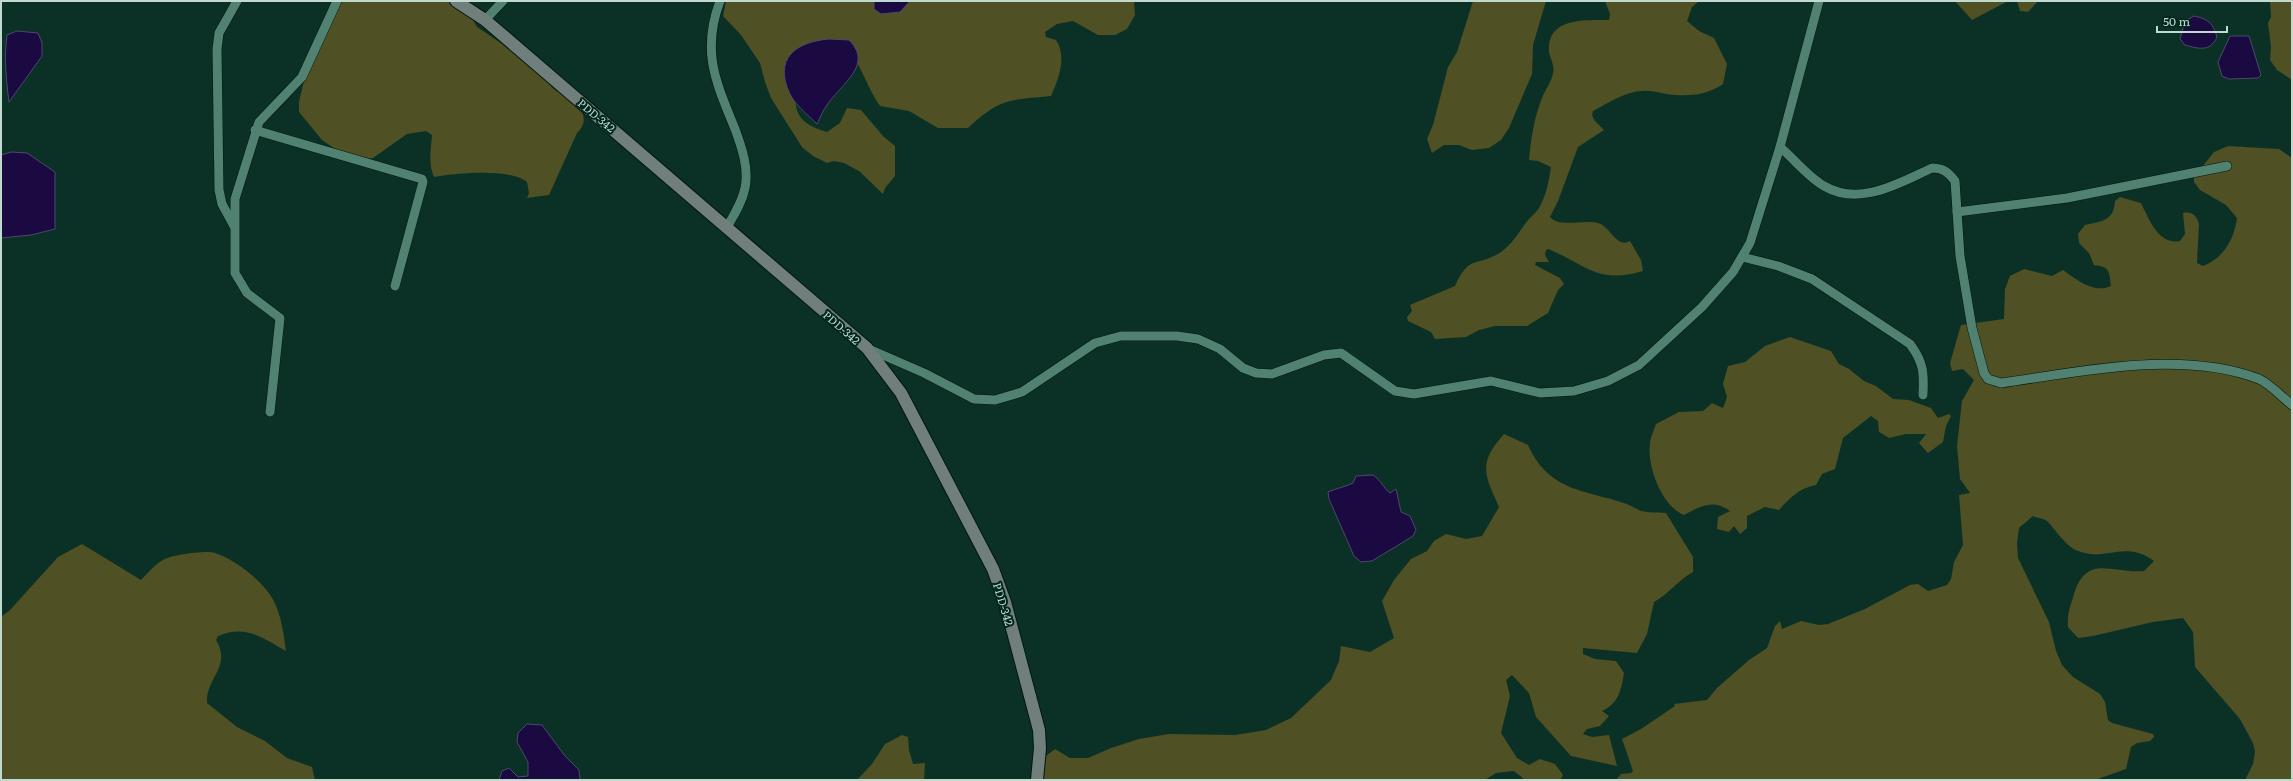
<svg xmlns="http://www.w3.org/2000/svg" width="2293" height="781" viewBox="0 0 2293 781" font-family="Literata,serif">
<rect width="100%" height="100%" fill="#0b3126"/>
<!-- green -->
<g fill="#4f5023">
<path d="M340 1H462L477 27 501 43 514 49 555 90 580 105C584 117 587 123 577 133L549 195 527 198 529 193 527 182C510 168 455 173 434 177 428 165 431 148 432 135L426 131 407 134 373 158 364 159 338 151 322 140 299 112V102L306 72Z"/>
<path d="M726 1H1134L1135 15 1127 29 1115 35H1098L1073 21 1057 24 1045 32 1046 37 1056 40C1067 57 1059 78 1051 96 1009 100 1000 98 968 128H938L909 111 880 106C868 89 863 70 851 53L797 74C794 107 791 121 827 132L840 123 847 108 861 110 883 136 895 146V176L885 188 883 194 859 171 844 163 834 161 827 163 813 156 802 147 771 98 765 82 760 63 741 35 723 16Z"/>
<polygon points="1473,1 1546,1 1533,45 1532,74 1509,128 1501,140 1489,148 1472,150 1459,145 1444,145 1432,153 1427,139 1433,125 1448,67 1457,52"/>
<path d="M1605 1H1699L1692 7 1687 21 1699 31 1714 38 1727 64 1723 84C1709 94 1693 96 1676 95 1664 95 1654 90 1642 91 1624 92 1608 103 1593 111L1592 115 1594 120 1604 130 1578 147 1558 201 1550 217C1559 228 1583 219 1598 223 1610 226 1617 249 1630 241L1641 260 1643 271C1597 285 1586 264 1548 249L1546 250 1545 255 1549 262H1536L1535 265 1560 278 1564 284 1558 290 1548 313 1527 326H1495L1479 330 1466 337 1435 339 1431 332 1408 321 1407 317 1412 311 1410 305 1455 286C1470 253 1476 268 1501 252 1512 244 1517 235 1525 224 1529 218 1535 214 1539 208 1546 196 1549 181 1551 167L1538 161 1529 160C1531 139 1534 118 1542 98 1545 90 1552 81 1553 73 1555 66 1550 58 1549 52 1546 17 1586 20 1609 20L1610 14Z"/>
<polygon points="1955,1 2008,1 1972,20"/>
<polygon points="2017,1 2038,1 2028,12 2020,11"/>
<polygon points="2270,1 2292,1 2292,80 2277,70 2270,60 2271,47 2268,23 2271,17"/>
<path d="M2228 146 2279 149 2292 158V780H2245L2253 764 2255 752 2253 743 2240 719 2195 667 2193 632 2183 618 2153 622 2093 636 2078 638 2068 627C2067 613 2070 608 2074 594 2087 553 2112 574 2144 571L2154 561C2125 540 2108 561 2081 552 2066 548 2057 531 2047 521 2043 518 2037 518 2033 516L2019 528 2017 543 2018 558 2049 622 2056 651 2062 665 2073 677 2100 694 2105 702 2108 720 2112 723 2153 734 2154 737 2150 741 2137 743 2131 747 2126 769 2095 780H1616L1621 774 1631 773 1633 771 1622 739 1641 729 1675 706 1674 704 1707 700 1717 688 1749 660 1767 648 1775 626 1780 621 1782 629 1801 621 1819 625 1828 624 1865 609 1910 585 1918 584 1928 591 1947 585 1951 579 1954 562 1963 545 1959 495 1970 493 1960 479 1957 446 1962 401 1974 380 1963 369 1952 371 1950 363 1961 325 2004 319 2005 289 2010 276 2024 269 2052 276 2063 270C2077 280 2094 294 2111 286 2109 271 2110 267 2094 265L2089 253 2079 243 2078 234 2085 225C2102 221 2114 221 2115 201L2120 197 2141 203C2149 219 2158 245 2180 241L2185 234 2183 213C2192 211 2197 216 2199 224L2197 263 2203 266C2224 258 2234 239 2237 218L2226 205 2200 190 2194 182V177L2214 152Z"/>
<path d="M1790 337 1831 351 1839 364 1849 369 1864 381 1876 386 1893 399 1909 400 1931 408 1938 418 1949 414 1951 416 1946 426 1943 442 1928 453 1919 443 1926 434H1906L1889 438 1879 432 1878 421 1871 416 1843 438 1835 469 1822 474 1816 485C1799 488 1790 498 1779 510L1765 507 1747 516V528L1740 534 1734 526 1729 532 1717 529 1718 517 1730 511C1713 499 1701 506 1684 515 1662 506 1647 467 1650 444 1650 438 1654 430 1656 424L1679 412 1703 411 1712 403 1723 408 1727 397 1723 384 1728 366 1745 362 1765 346Z"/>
<path d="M1504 434 1528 445C1549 492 1586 490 1627 504 1632 506 1636 509 1641 511 1649 513 1658 512 1666 513L1693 557V572C1678 580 1669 594 1654 602L1647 634 1637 653 1583 648V654L1595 659 1616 661 1624 673C1621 690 1619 703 1602 711L1609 716 1600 726 1587 729 1583 734 1592 737 1609 735 1617 766 1571 756 1536 717 1529 693 1512 675 1506 680 1510 696 1501 733 1517 758 1529 765 1540 759 1555 764 1563 775 1560 780H1525L1514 771 1496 773 1485 780H1041L1046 756 1055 749 1070 758H1088L1111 748 1139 739 1169 734 1235 735 1266 730 1291 718 1331 680 1339 661 1341 646 1370 652 1394 638 1382 601 1394 580 1411 559 1427 551 1434 541 1446 534 1466 539 1482 536 1499 507C1484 474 1478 463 1504 434Z"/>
<path d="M82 544 141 580C148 573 154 565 163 560 171 555 206 550 215 553 236 560 268 584 276 606 282 620 284 636 286 651 262 638 246 624 218 636L216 640C232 667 206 677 207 703L237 727 265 741 287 758 312 767 315 780H1V617L10 610 58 557Z"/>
<polygon points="902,735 908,737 909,750 913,764 925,763 924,780 857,780 872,764 885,744"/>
</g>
<!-- water -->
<g fill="#1b0942" stroke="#4d486d">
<polygon points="874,1 910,1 900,12 881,14 874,9"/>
<path d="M2194 16C2208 19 2213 23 2217 37 2210 52 2199 49 2185 45L2180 39 2185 21Z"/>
<path d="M17 31 38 33 42 43V56L9 102C6 79 4 58 7 35Z"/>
<polygon points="2230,36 2249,36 2261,75 2258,78 2229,79 2222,76 2218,62"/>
<path d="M829 39 849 40C874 65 841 84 827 105 823 110 820 118 817 124 808 115 795 105 790 94 773 58 796 42 829 39Z"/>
<polygon points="11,152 27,153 55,172 55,229 31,235 1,238 1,155"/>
<path d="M1373 475C1381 480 1383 488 1390 493L1396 489 1401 512 1410 516 1416 530 1413 536 1372 561 1361 562 1354 556 1329 499 1328 492C1337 488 1345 487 1353 483L1356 476Z"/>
<polygon points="527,724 542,725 565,756 579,770 580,780 499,780 502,771 509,768 518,777 528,776 528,762 517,742 518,733"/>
</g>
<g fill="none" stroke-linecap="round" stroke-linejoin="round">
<!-- street casing -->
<g stroke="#00170f" stroke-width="10">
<g id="street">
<path d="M720 1C701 52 716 82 735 129 742 148 749 168 745 188 742 203 734 215 727 227"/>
<polyline points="485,20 503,1"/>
<polyline points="255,130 422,179 423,182 395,286"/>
<path d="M1780 147C1794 159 1808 177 1824 186 1860 207 1899 183 1932 168 1943 168 1948 172 1955 181L1960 256 1972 328 1984 373 1988 379 2001 383C2080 372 2182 349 2259 379 2270 384 2282 397 2292 405"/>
<polyline points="1957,212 2067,198 2227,166"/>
<polyline points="234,226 222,204 219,190 217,49 219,33 237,1"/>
<path d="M1742 257 1778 266 1812 279 1910 344C1924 363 1924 373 1923 395"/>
<polyline points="869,349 924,373 974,399 995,400 1022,392 1095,343 1121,336 1177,336 1198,339 1220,349 1243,368 1256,373 1272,374 1324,355 1341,353 1395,391 1414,394 1491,381 1540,393 1574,391 1608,381 1639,365 1702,307 1733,272 1750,243 1780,147 1819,1"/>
<polyline points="270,412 280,318 247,293 235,273 235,199 259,122 302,77 337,1"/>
</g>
</g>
<!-- secondary casing -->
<g stroke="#00170f" stroke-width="14">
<polyline id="secondary" points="456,1 485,20 867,348 901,393 993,569 1005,602 1039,730 1040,748 1037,780"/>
</g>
<!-- street -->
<use href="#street" stroke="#518170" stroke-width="9"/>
<!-- secondary -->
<use href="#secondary" stroke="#707e7c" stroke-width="12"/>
</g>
<g text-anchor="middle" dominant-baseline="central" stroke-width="4" stroke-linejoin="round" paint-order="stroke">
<!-- street labels -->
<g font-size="11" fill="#c1dad0" stroke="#01271c">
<text transform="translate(597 115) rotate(40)">PDD-342</text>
<text transform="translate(842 327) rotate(41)">PDD-342</text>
<text transform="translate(1004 604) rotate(73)">PDD-342</text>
</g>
</g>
<!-- border -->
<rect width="2293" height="781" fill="none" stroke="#c1dad0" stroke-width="4"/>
<!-- scale -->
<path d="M2157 26v6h70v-6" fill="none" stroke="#c1dad0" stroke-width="2"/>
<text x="2163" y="26" font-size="12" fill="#c1dad0" stroke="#01271c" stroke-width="3" paint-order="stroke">50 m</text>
</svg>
